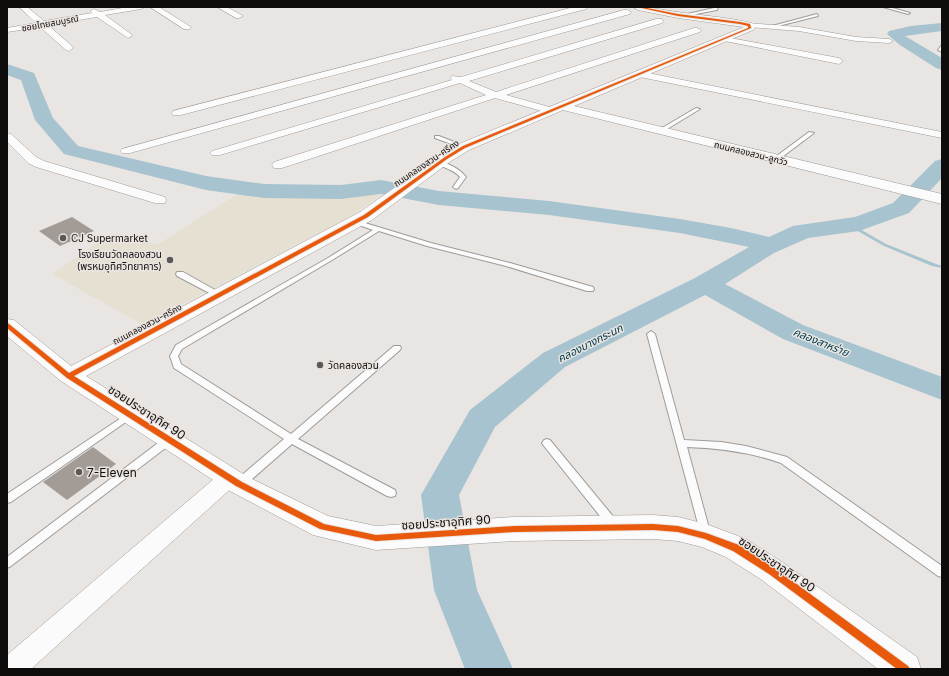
<svg xmlns="http://www.w3.org/2000/svg" width="949" height="676" viewBox="0 0 949 676" font-family="Inter,'Noto Sans Thai',sans-serif">
<rect width="100%" height="100%" fill="#e8e5e2"/>
<!-- education -->
<polygon fill="#e6e0d3" points="241,192 321,197 382,195 344,220 143,325 52,274 108,235 118,241 130,237 157,245"/>
<g fill="none" stroke-linecap="round" stroke-linejoin="round">
<!-- stream -->
<polygon fill="#a6c3cf" fill-rule="evenodd" points="849,224 851,224 886,244 936,264 942,266 942,268 932,266 884,246 849,226"/>
<!-- river -->
<g fill="#a6c3cf" fill-rule="evenodd">
<polygon points="942,23 942,31 905,36 942,58 942,70 936,68 900,45 887,34 889,31 911,26"/>
<polygon points="7,64 34,73 53,118 78,146 206,176 264,184 341,185 381,180 439,191 549,201 680,219 731,228 769,237 793,226 855,217 893,203 935,161 942,159 942,178 909,213 859,231 808,238 774,253 725,284 803,325 942,377 942,400 783,339 705,295 565,367 495,427 459,495 477,590 513,669 465,669 434,590 421,495 470,410 543,353 695,278 749,247 680,233 549,215 439,205 381,194 341,199 264,198 206,190 64,154 35,120 21,80 7,75"/>
</g>
</g>
<!-- building -->
<g fill="#a39c96">
<polygon points="72,217 94,231 60,246 39,231"/>
<polygon points="93,447 116,464 67,500 43,482"/>
</g>
<g fill="none" stroke-linecap="round" stroke-linejoin="round">
<!-- service casing -->
<g stroke="#9e9c9a" stroke-width="2">
<g id="service">
<polygon points="714,7 718,7 717,10 685,16 683,15 714,8"/>
<polygon points="883,7 889,7 910,13 908,14"/>
<polygon points="817,14 818,16 774,27 772,26"/>
<polygon points="941,46 942,46 942,52 938,50"/>
<polygon points="696,108 700,109 662,132 657,131"/>
<polygon points="809,132 814,133 778,160 774,160 774,158"/>
<polygon points="435,136 439,136 467,147 462,148 435,138"/>
<path d="M436 162C446 161 460 169 466 177L458 188 456 189 453 187 460 177C454 170 445 168 436 164Z"/>
<polygon points="355,220 431,243 510,263 593,287 594,289 593,291 587,291 506,266 427,246 379,231 332,260 182,349 178,356 181,364 291,434 394,346 400,346 401,348 400,350 298,439 395,490 396,493 395,496 391,497 387,496 292,444 243,487 239,488 235,487 234,484 235,481 284,439 174,368 170,356 176,345 328,258 373,230 353,223 352,222"/>
<polygon points="177,272 183,272 224,295 223,297 217,297 177,276 176,274"/>
<path d="M651 331 655 334 684 440 721 442 746 446 787 457 942 566V577L938 576 781 463C750 452 719 448 687 447L710 532 709 535 705 537 701 535 647 334Z"/>
<polygon points="130,412 133,413 135,415 133,417 11,502 7,503 7,494"/>
<polygon points="169,436 172,437 174,440 172,443 11,566 7,568 7,557 166,437"/>
<polygon points="547,439 550,440 616,520 617,523 616,526 612,527 608,526 544,446 542,443 544,440"/>
</g>
</g>
<!-- minor casing -->
<g stroke="#9e9c9a" stroke-width="1">
<g id="minor">
<polygon points="19,7 27,7 44,21 92,13 90,11 94,9 100,12 128,7 145,7 141,9 105,15 131,34 132,36 128,38 97,17 48,25 72,46 73,48 69,51 66,50 40,27 7,32 7,28 36,23"/>
<polygon points="150,7 159,7 191,27 190,29 184,29"/>
<polygon points="217,7 227,7 243,16 239,18 236,18"/>
<polygon points="574,7 587,7 586,9 181,115 173,115 172,113 173,111"/>
<polygon points="624,10 627,10 631,12 630,14 130,153 122,153 120,151 122,149"/>
<polygon points="656,19 662,19 663,21 662,23 469,81 496,92 694,28 697,28 701,30 700,32 506,95 553,108 554,110 553,112 549,113 495,98 282,168 274,168 272,165 274,162 486,95 460,83 220,155 212,155 210,153 212,151 452,80 450,78 452,76 461,77"/>
<polygon points="746,23 799,27 856,37 889,39 893,41 889,43 856,41 799,31 749,27 746,27"/>
<polygon points="722,37 725,37 839,58 843,61 839,64 725,41 722,41 721,39"/>
<polygon points="638,71 942,132 942,138 635,76 633,74 635,72"/>
<polygon points="7,133 11,134 36,157 44,161 165,197 166,200 165,203 155,203 36,167 28,163 7,142"/>
<polygon points="229,470 236,472 240,478 236,484 31,669 7,669 7,655 222,472"/>
</g>
</g>
<!-- tertiary casing -->
<g stroke="#9e9c9a" stroke-width="1">
<path id="tertiary" d="M633 7C651 7 668 11 685 13 708 16 731 18 752 23L755 28 753 30 574 106 942 194V204L563 110 469 150 451 161 372 220 86 376 248 477 328 516 376 526 514 517 653 515 678 517 706 524 746 539 782 562 917 657 921 669H878L762 580 726 557 702 547 678 541 653 539 514 541 376 550 313 535 230 491 61 381 7 336V319L14 320 71 366 360 212 441 155 459 144 744 27 678 18 638 10Z"/>
</g>
<!-- service -->
<use href="#service" fill="#fcfbfb" fill-rule="evenodd"/>
<!-- minor -->
<use href="#minor" fill="#fcfbfb" fill-rule="evenodd"/>
<!-- tertiary -->
<use href="#tertiary" fill="#fcfbfb" fill-rule="evenodd"/>
<!-- cycleway casing -->
<g stroke="#eae4e0" stroke-width="2">
<polygon id="cycleway" points="637,7 642,7 678,14 740,22 750,24 751,28 465,148 447,159 368,217 74,376 242,482 324,524 376,535 514,526 653,524 678,526 706,533 739,545 775,568 908,666 910,669 897,669 769,574 733,551 705,539 678,532 653,530 514,532 376,541 320,529 236,486 67,378 7,328 7,323 9,324 69,373 364,215 445,157 463,146 748,28 748,26 740,24 678,16"/>
</g>
<!-- cycleway -->
<use href="#cycleway" fill="#e8590c" fill-rule="evenodd"/>
</g>
<!-- markers -->
<g fill="#5b5957" stroke="#eae4e0" stroke-width="1.5">
<circle cx="63" cy="238" r="4"/>
<circle cx="170" cy="260" r="4"/>
<circle cx="320" cy="365" r="4"/>
<circle cx="79" cy="472" r="4"/>
</g>
<g text-anchor="middle" dominant-baseline="central" stroke-width="3" stroke-linejoin="round" paint-order="stroke">
<!-- far-street labels -->
<g font-size="9" fill="#0f0d0c" stroke="#eae4e0">
<text transform="translate(50 23) rotate(-10)">ซอยไทยสมบูรณ์</text>
<text transform="translate(751 153) rotate(14)">ถนนคลองสวน-ลูกวัว</text>
<text transform="translate(426 163) rotate(-34)">ถนนคลองสวน-ศรีคง</text>
<text transform="translate(147 324) rotate(-28)">ถนนคลองสวน-ศรีคง</text>
</g>
<!-- poi labels -->
<g font-size="10" fill="#0f0d0c" stroke="#eae4e0" text-anchor="start">
<text x="71" y="238">CJ Supermarket</text>
<text x="162" y="254" text-anchor="end">โรงเรียนวัดคลองสวน<tspan x="162" dy="12">(พรหมอุทิศวิทยาคาร)</tspan></text>
<text x="328" y="365">วัดคลองสวน</text>
</g>
<!-- water labels -->
<g font-size="11" font-style="italic" fill="#004054" stroke="#eae4e0">
<text transform="translate(821 342) rotate(22)">คลองสาหร่าย</text>
<text transform="translate(590 343) rotate(-27)">คลองบางกระนก</text>
</g>
<!-- near-street labels -->
<g font-size="12" fill="#0f0d0c" stroke="#eae4e0">
<text transform="translate(147 412) rotate(33)">ซอยประชาอุทิศ 90</text>
<text transform="translate(446 522) rotate(-4)">ซอยประชาอุทิศ 90</text>
<text transform="translate(777 564) rotate(34)">ซอยประชาอุทิศ 90</text>
</g>
<!-- near-poi labels -->
<g font-size="12" fill="#0f0d0c" stroke="#eae4e0" text-anchor="start">
<text x="87" y="472">7-Eleven</text>
</g>
</g>
<!-- border -->
<rect width="949" height="676" fill="none" stroke="#0f0d0c" stroke-width="16"/>
</svg>
